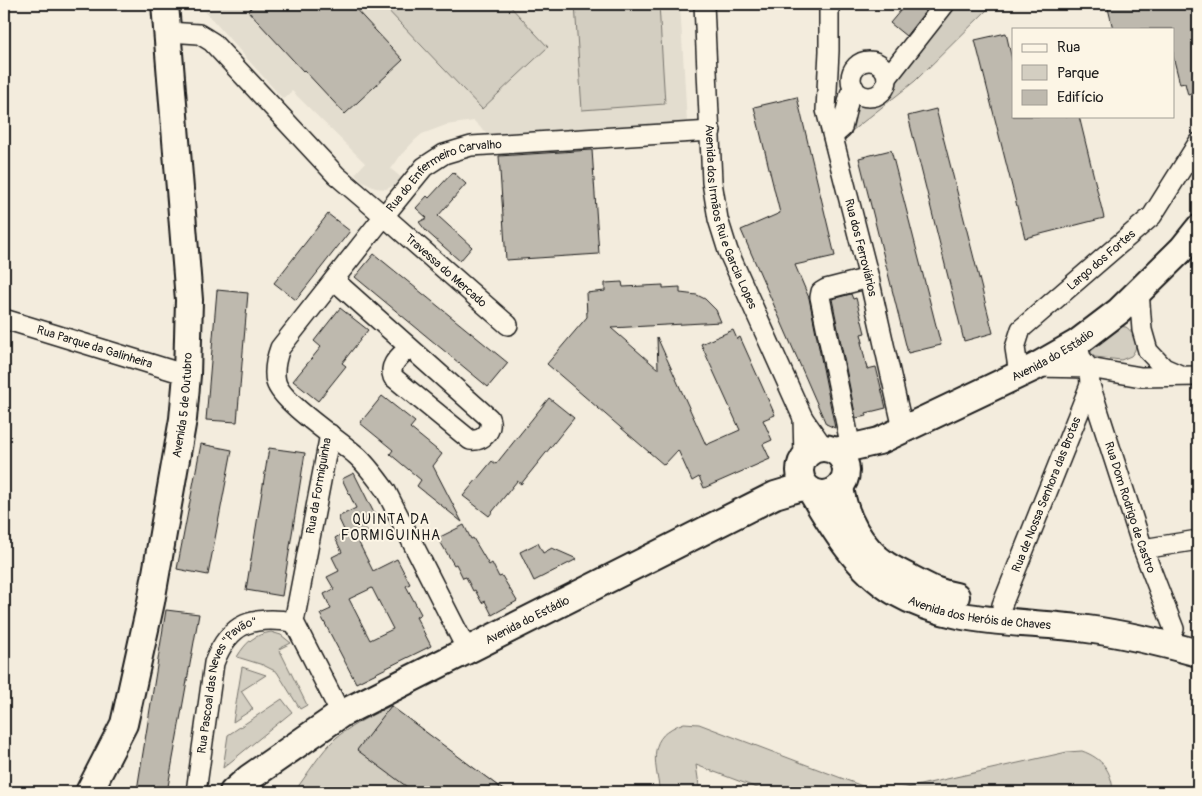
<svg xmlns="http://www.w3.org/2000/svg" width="1202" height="796" viewBox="0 0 1202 796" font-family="Pangolin,sans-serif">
<rect width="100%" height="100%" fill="#f3ecdd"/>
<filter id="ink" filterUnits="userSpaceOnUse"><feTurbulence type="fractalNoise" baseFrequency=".02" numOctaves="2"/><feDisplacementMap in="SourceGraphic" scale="10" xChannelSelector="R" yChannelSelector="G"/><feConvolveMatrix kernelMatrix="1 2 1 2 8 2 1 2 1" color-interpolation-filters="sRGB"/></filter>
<g filter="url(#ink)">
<!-- built -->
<polygon fill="#e3ddcf" points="211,4 680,4 687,122 487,134 474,121 446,125 422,134 415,140 401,155 391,169 403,179 398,184 386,189 375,188 365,183 355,174 365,163 292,91 283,99 203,9"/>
<!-- green -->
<g fill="#d3cec1" stroke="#78756e">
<polygon points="382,4 508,4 548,47 482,109"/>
<polygon points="575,4 659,4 665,104 582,110"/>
<polygon points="955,4 993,4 915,81 848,134 854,95 861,100 876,101 889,89"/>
<path d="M1117 326 1126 327C1136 334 1140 346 1131 356L1121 360 1095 357 1092 355 1090 348Z"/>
<path d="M271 632 281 635 291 643 279 649 307 705 300 709 277 672 263 665 237 657C246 642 254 635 271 632Z"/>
<polygon points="242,667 266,675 241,691 253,709 233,722"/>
<polygon points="282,699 292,712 223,768 228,735"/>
<path d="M390 706 506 792H294C308 774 320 752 337 737 353 724 373 715 390 706Z"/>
<path d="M684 723 699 724 878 792H768L696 765 700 792H660C655 761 646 736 684 723Z"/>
<path d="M1082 751C1102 758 1112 771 1113 792H1073L1074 790 1064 792H889L1067 752Z"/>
</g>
<!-- building -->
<g fill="#beb9ae" stroke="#1c1c1c" fill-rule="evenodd">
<polygon points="255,4 351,4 403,60 345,114 304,70 303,71 248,11"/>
<polygon points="906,4 931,4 906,36 890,23"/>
<polygon points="1107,4 1191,4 1198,31 1198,92 1188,95 1185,83 1180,84 1173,56 1173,29 1113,29"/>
<polygon points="1006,33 1013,64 1013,116 1079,116 1104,218 1025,238 975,40"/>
<polygon points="797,97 835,256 795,265 809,298 835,428 826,424 741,230 780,213 754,107"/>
<polygon points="936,109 993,333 964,341 908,116"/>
<polygon points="592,150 599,254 506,260 499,156"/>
<polygon points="891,150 941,345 908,353 859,158"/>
<polygon points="453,172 466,184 438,216 472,247 460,261 426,231 419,222 427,218 416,208 427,196 429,198"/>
<polygon points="328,214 350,231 296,300 274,283"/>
<polygon points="374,254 508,363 488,387 355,277"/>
<polygon points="622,282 623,287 663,285 663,288 680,287 680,293 697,295 705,299 716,310 721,322 611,328 658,369 657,337 706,445 740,430 701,344 733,330 737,339 740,337 775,415 763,420 772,440 763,444 770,459 704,488 699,477 692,481 678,450 664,465 547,364 587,317 586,293 605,291 605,283"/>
<polygon points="217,290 248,293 237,422 206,420"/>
<polygon points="851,294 853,299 856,298 865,333 861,334 863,342 861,342 867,369 876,367 886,408 866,413 867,416 856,418 832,299"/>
<polygon points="340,308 368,330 342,363 346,366 318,401 293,381 321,347 314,341"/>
<polygon points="382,396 415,422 410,428 442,454 433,466 462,522 417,486 421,480 390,454 393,450 360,423"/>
<polygon points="549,398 574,418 521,484 517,481 489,516 463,496 492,461 496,464"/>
<polygon points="201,444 232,450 208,575 177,569"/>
<polygon points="269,448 305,453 282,596 246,590"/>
<path d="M354 473 376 517 363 523 370 537 359 543 373 571 397 559 410 584 406 586 421 614 416 617 431 646 356 683 320 614 331 609 324 594 334 589 327 577 339 571 332 557 342 552 335 538 345 532 338 517 356 508 342 479ZM372 588 393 629 370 640 349 599Z"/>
<polygon points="464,525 471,539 473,538 489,565 492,563 499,577 502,576 517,601 492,615 485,601 482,603 475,590 473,591 466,577 463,578 456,564 454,565 438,538"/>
<polygon points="538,543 543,553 552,548 577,559 534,581 520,552"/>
<polygon points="166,610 199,614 167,792 151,792 137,790"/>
<polygon points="391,706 506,792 414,792 357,750"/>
</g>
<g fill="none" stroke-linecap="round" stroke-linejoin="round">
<!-- street casing -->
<g stroke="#1c1c1c" stroke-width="22">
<g id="street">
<path id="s1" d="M704 4 712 182 718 219 728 251 803 418 824 448"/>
<path id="s2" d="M829 4V51L826 110 869 278 903 429"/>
<path id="s3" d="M168 32 199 34 212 42 336 175 384 216 424 167 444 154 471 146 711 131"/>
<circle cx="869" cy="79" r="18"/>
<polyline points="887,78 945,4"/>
<polyline points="833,136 842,128 850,94 854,88"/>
<path d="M334 280 489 418C494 430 483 442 470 440L393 377C388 364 401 356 409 347"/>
<polyline points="1139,291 1142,330 1148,351 1164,368 1180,375"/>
<path id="s4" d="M4 319 187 375"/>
<path id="s5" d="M1077 343 1081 358 1089 368 1090 385 1143 549 1174 629"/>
<polyline points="1035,367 1089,368 1141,377 1198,376"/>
<path id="s6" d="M1019 374 1015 348 1021 329 1152 216 1198 143"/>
<polyline points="803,418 804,457"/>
<polyline points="330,434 294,622 341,714"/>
<polyline points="851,448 820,297 821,292 826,289 869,278"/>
<polyline points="1143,549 1198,540"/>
<path id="s7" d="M1002 605 1090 385"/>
<path id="s8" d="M467 650 386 491C377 479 368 466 357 456 338 439 282 403 276 382 273 370 276 359 280 348L384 216 508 325"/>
<path id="s9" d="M196 792 214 663C230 621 254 616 294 622"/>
</g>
</g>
<!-- secondary casing -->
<g stroke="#1c1c1c" stroke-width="30">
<g id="secondary">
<circle cx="823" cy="471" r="23"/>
<path id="s10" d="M836 451 879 441 1035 367 1077 343 1119 311 1182 249 1198 229"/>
<path d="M840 488C845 518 860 547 886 565 894 570 902 574 910 578 927 587 937 593 956 596"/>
<path id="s11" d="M811 491C833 528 857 569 895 592 954 626 1022 620 1087 629 1124 634 1162 643 1198 653"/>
<path id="s12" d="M89 792 124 724 151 602 183 419 187 375 189 300 165 4"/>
<path id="s13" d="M233 792 249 778 341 714 775 495 805 486"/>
</g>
</g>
<!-- street -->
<use href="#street" stroke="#fcf5e5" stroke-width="19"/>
<!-- secondary -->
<use href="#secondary" stroke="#fcf5e5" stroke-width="26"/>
</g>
</g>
<g text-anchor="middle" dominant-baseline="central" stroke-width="4" stroke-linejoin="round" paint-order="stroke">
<!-- street labels -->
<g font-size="12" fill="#1c1c1c" stroke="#fcf5e5">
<text stroke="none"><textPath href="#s3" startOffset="368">Rua do Enfermeiro Carvalho</textPath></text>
<text stroke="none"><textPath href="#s1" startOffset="216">Avenida dos Irmãos Rui e Garcia Lopes</textPath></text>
<text stroke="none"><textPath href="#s2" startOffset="248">Rua dos Ferroviários</textPath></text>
<text stroke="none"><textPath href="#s6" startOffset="152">Largo dos Fortes</textPath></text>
<text stroke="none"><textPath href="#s8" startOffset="620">Travessa do Mercado</textPath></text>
<text stroke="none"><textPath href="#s4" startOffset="95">Rua Parque da Galinheira</textPath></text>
<text stroke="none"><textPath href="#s10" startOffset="238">Avenida do Estádio</textPath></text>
<text stroke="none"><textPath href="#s12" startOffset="401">Avenida 5 de Outubro</textPath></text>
<text transform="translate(319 486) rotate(-80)">Rua da Formiguinha</text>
<text stroke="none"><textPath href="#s7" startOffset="119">Rua de Nossa Senhora das Brotas</textPath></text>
<text stroke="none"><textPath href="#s5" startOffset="174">Rua Dom Rodrigo de Castro</textPath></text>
<text stroke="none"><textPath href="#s11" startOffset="221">Avenida dos Heróis de Chaves</textPath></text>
<text stroke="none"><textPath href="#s13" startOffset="342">Avenida do Estádio</textPath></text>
<text stroke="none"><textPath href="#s9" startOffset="116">Rua Pascoal das Neves "Pavão"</textPath></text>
</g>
<!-- neighbourhood labels -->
<g font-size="14" letter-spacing="1" fill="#1c1c1c" stroke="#fcf5e5">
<text x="391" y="519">QUINTA DA<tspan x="391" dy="16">FORMIGUINHA</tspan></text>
</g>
</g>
<!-- margin -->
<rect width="1202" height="796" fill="none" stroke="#fcf5e5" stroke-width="20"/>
<rect x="10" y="10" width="1182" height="776" fill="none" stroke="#1c1c1c" stroke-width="2" filter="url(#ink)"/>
<!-- legend -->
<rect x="1012" y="28" width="162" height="90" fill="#fcf5e5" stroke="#a29e95"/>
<rect x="1022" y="44" width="25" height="8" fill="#fcf5e5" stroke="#a29e95"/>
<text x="1057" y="52" font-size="15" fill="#1c1c1c">Rua</text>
<rect x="1022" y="65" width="25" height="15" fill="#d3cec1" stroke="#a29e95"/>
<text x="1057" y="78" font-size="15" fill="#1c1c1c">Parque</text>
<rect x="1022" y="90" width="25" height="15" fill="#beb9ae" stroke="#a29e95"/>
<text x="1057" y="102" font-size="15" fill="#1c1c1c">Edifício</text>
</svg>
